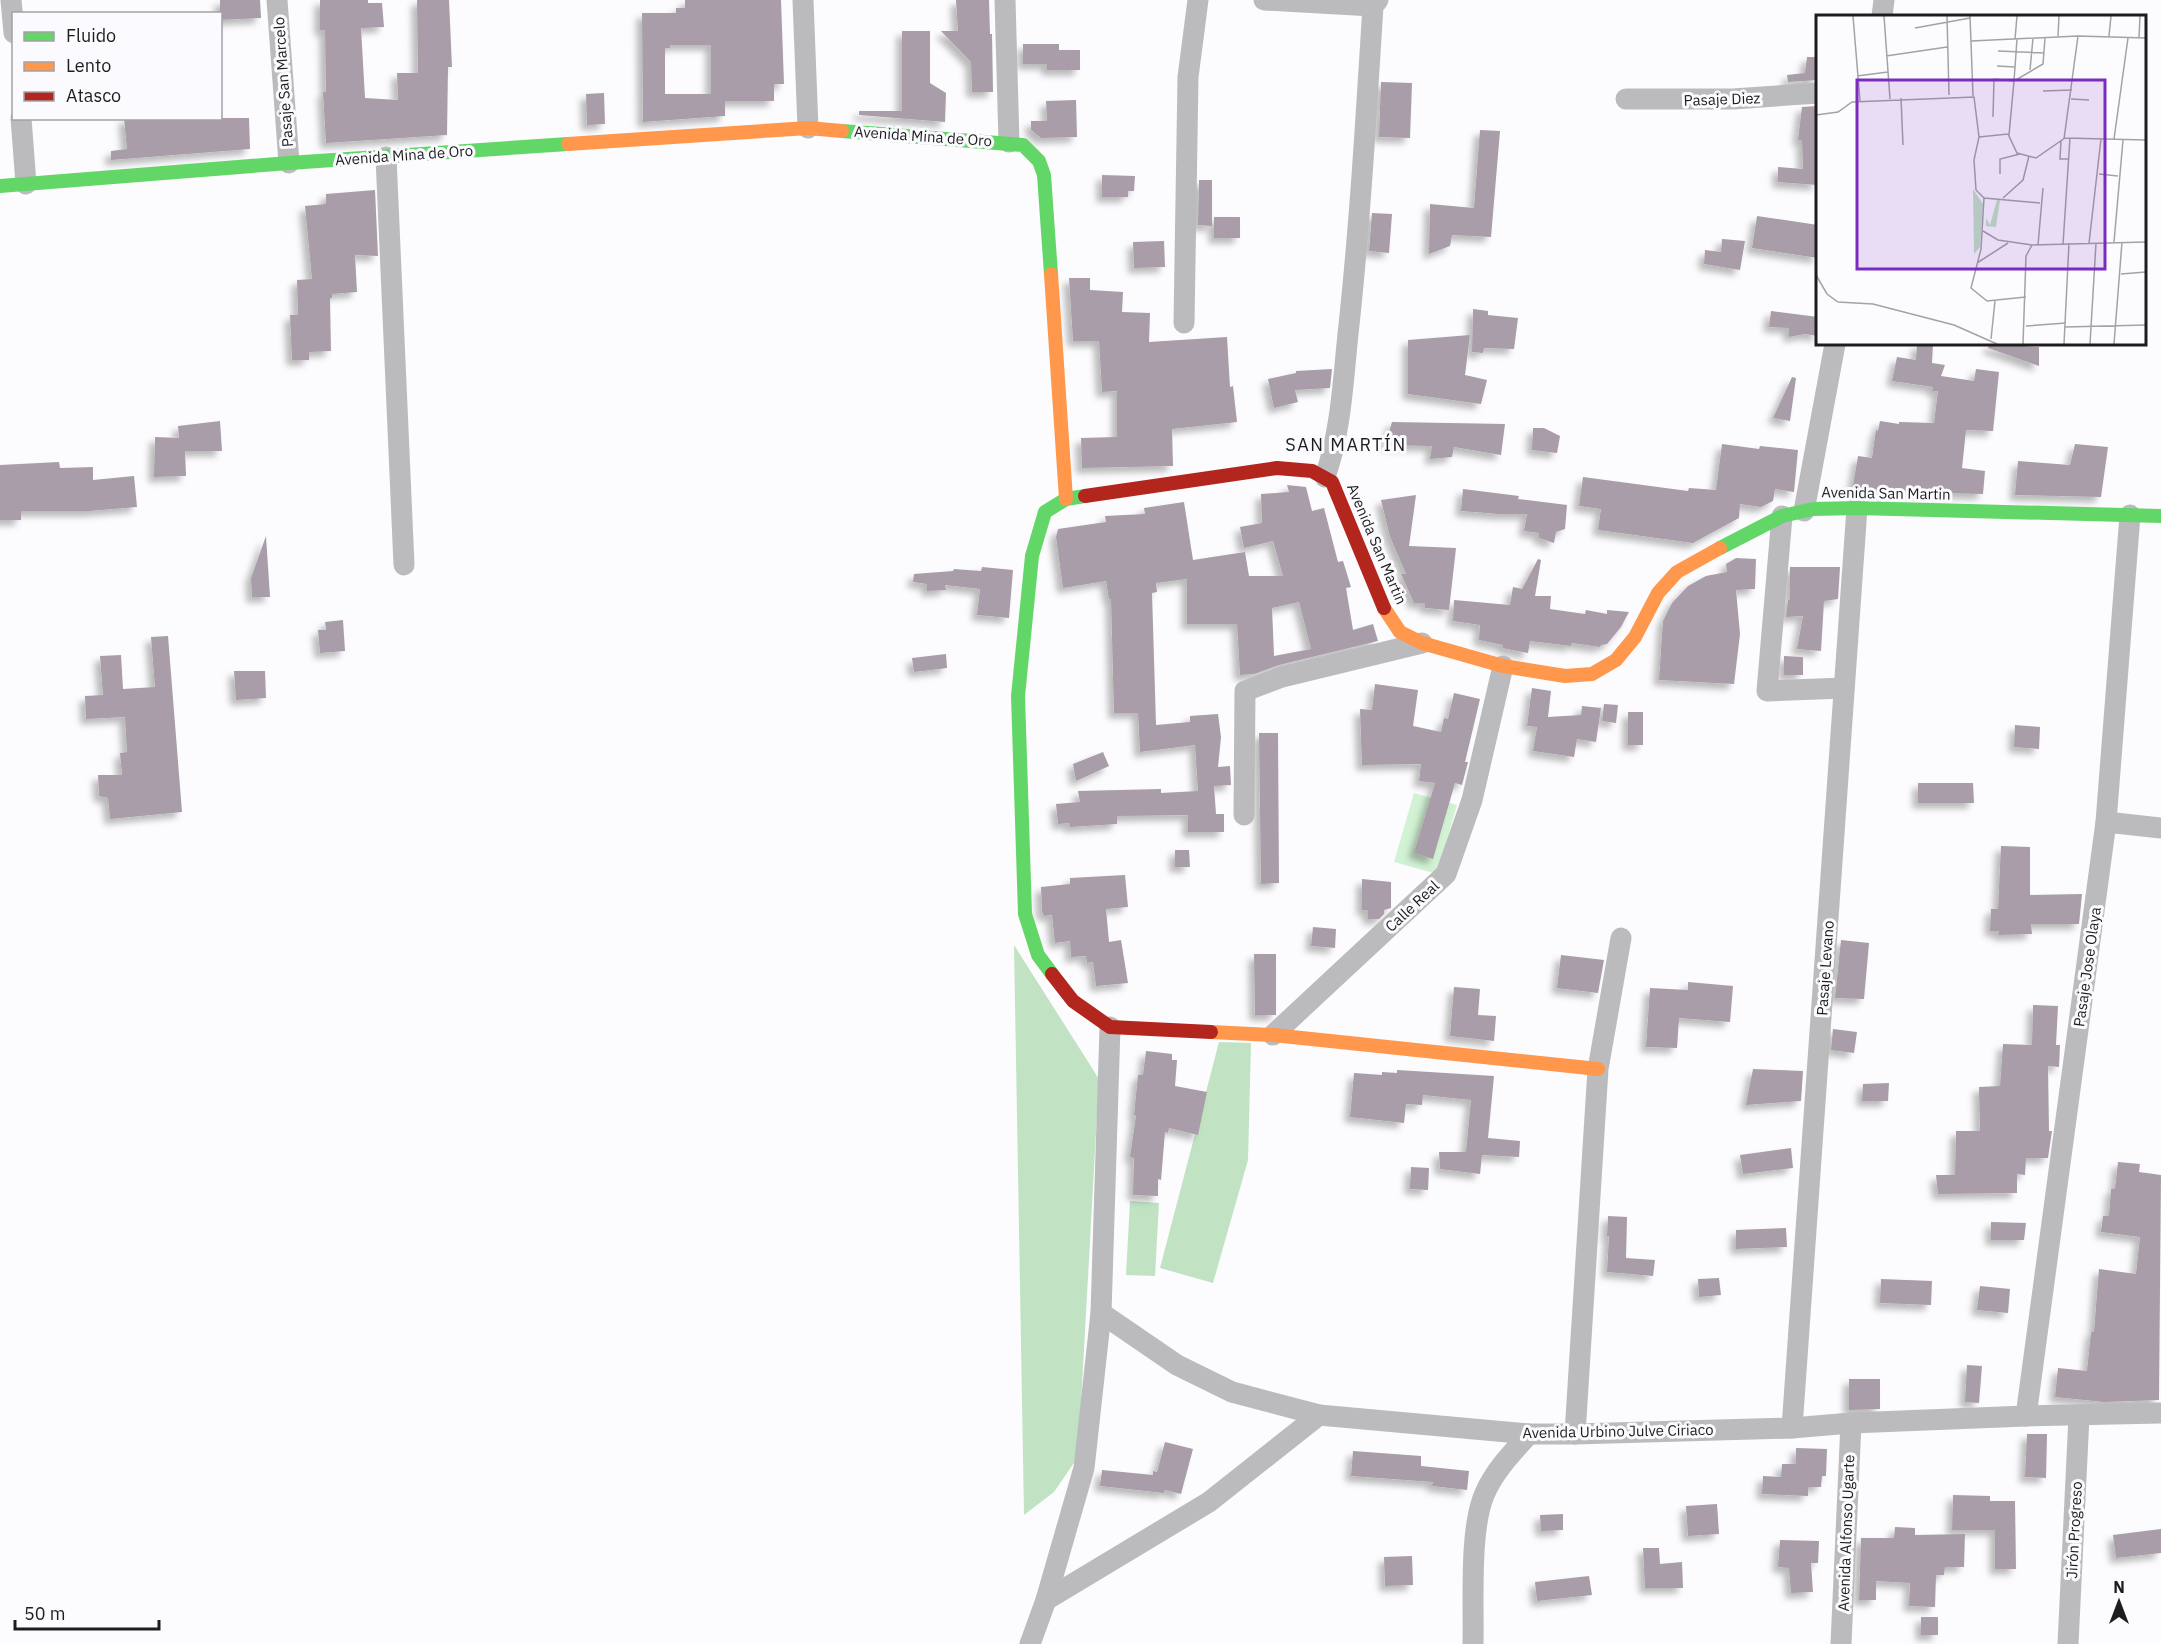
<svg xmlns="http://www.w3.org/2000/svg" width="2161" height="1644" viewBox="0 0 2161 1644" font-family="'IBM Plex Sans',sans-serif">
<defs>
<filter id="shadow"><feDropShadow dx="-5.5" dy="5.5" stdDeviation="3" flood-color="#0004"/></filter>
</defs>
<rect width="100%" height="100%" fill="#fcfcfe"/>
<!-- green -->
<polygon fill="#d2f2d4" points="1414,793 1457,805 1437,874 1394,862"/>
<!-- forest -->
<g fill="#c1e3c3">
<polygon points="1014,945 1099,1079 1078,1457 1054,1492 1024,1515"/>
<polygon points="1219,1042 1251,1043 1248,1160 1213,1283 1160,1268"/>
<polygon points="1130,1201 1159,1203 1155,1276 1126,1275"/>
</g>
<!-- building -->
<g fill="#a89da8" fill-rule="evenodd" filter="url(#shadow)">
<polygon points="220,0 260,0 261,18 220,20"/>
<polygon points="320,0 368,0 368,3 382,3 384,27 361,28 365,98 398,100 397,73 418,73 417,0 449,0 452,67 448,67 447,135 326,143 323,92 326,92 325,30 320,30"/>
<path d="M685 0H781L784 84H774V101H725V116L643 122 642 13H676V8H685ZM670 45H711V94H665V48H670Z"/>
<polygon points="956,0 989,0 990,34 992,34 993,92 972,92 971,62 941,31 958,31"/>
<polygon points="902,31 930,31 930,83 946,93 945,122 859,115 859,111 902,111"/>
<polygon points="1023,44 1059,44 1059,50 1080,50 1080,70 1047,70 1047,64 1023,64"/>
<polygon points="1807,57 1818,57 1818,80 1788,82 1787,75 1805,73"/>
<polygon points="1381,82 1412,83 1410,138 1379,137"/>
<polygon points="604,93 605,124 587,125 586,94"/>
<polygon points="1076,100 1077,137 1041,138 1031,130 1031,121 1047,121 1046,101"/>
<polygon points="1818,106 1817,185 1778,182 1778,167 1803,169 1802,140 1798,140 1802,107"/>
<polygon points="124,118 249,118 250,149 111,160 111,151 127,149"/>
<polygon points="1480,130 1500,131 1491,237 1452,235 1450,246 1429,254 1430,204 1474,208"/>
<polygon points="1102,175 1135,176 1134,191 1128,191 1128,197 1102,197"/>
<polygon points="1199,180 1212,180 1212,226 1198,225"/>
<polygon points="375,190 378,256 355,255 357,292 332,294 332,298 330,298 331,351 309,352 309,360 292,360 290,315 298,315 297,280 312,279 305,206 326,204 326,194"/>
<polygon points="1372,213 1392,214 1389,253 1369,251"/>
<polygon points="1757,216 1818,225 1818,258 1752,248"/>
<rect x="1214" y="217" width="26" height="21"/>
<polygon points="1722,239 1745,241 1740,270 1704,264 1705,250 1721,252"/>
<polygon points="1164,241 1165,267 1134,268 1133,242"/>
<polygon points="1069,278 1090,278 1090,290 1123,292 1122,312 1150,313 1149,342 1227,337 1230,387 1233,386 1237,422 1172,429 1173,466 1082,468 1081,438 1117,437 1117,391 1102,392 1099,341 1073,341"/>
<polygon points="1473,309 1488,311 1488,315 1518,318 1514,349 1484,348 1483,353 1472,352"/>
<polygon points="1771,311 1818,317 1818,336 1805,334 1789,337 1789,328 1769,327"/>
<polygon points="1470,335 1465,375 1487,380 1481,404 1408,394 1408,340"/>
<polygon points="1917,344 1933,344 1932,363 1945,365 1941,376 1974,381 1976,369 1999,372 1993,431 1966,430 1962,468 1985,471 1983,494 1852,491 1858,456 1872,458 1876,430 1878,431 1880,421 1899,424 1899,422 1934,423 1938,391 1932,391 1933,387 1892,381 1897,357 1916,360"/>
<polygon points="1989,344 2039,347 2039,366 1988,348"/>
<polygon points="1332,369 1330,388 1295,390 1298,402 1274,408 1268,379 1296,373 1296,371"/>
<polygon points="1792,377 1796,378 1790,421 1773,418"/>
<polygon points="220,421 222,451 185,451 186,476 154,477 155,437 179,438 178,426"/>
<polygon points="1392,422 1505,424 1501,455 1454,447 1452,457 1430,459 1432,446 1385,445"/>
<polygon points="1533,428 1544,428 1560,436 1557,453 1532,450"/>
<polygon points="1722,444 1759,449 1760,446 1798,450 1794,492 1775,489 1773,501 1761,507 1740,504 1739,518 1693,543 1598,530 1601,509 1579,506 1583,477 1688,491 1689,488 1716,490"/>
<polygon points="2075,444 2108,447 2101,497 2015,495 2018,461 2070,465"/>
<polygon points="59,462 60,468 93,467 93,480 134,476 137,507 89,511 21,511 21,520 0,520 0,465"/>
<path d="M1287 485 1306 487 1312 511 1324 508 1338 562 1343 561 1351 587 1346 588 1353 630 1373 624 1378 641 1279 665 1254 674 1240 675 1237 624H1187V579L1156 583 1157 592 1152 593 1156 725 1190 722V716L1218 714 1221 737 1218 767 1230 766 1231 785 1214 786 1216 814H1224V832H1188V815L1117 816V824L1070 827 1069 823 1058 824 1056 804 1080 802 1078 791 1161 789V793L1198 791 1195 745 1140 752 1138 713H1114L1111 599H1109L1106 581 1063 588 1056 537 1058 529 1106 522 1105 516 1145 514 1144 508 1184 502 1193 560 1245 552 1249 576H1283L1273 541 1244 548 1240 527 1262 523 1261 494 1289 492ZM1299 602 1311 649 1274 656 1272 608Z"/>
<polygon points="1463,489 1519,496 1518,499 1567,505 1565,529 1556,532 1554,543 1539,538 1539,533 1524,531 1527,514 1499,514 1461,511"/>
<polygon points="1416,495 1409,546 1456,548 1449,610 1425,608 1425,603 1414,603 1401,574 1406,574 1390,537 1381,500"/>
<polygon points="266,536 270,597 252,597 251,578"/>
<polygon points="1736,558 1756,559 1755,589 1736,590 1740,634 1734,684 1659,680 1663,621 1672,603 1688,586 1706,576 1727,572 1726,564"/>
<polygon points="1538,559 1541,560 1535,596 1551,596 1550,609 1585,614 1586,610 1607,614 1607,610 1629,612 1621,627 1607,644 1601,645 1600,647 1572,643 1571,646 1530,641 1528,653 1507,649 1503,648 1503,645 1479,640 1480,625 1453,621 1454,600 1510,605 1513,587 1522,589"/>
<polygon points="982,567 1013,570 1009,618 977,615 980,589 945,585 946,590 927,591 927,584 913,582 914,574 953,571 954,569 981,571"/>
<polygon points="1790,567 1840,567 1838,599 1824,601 1821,651 1797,649 1803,616 1786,617 1788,600 1790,600"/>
<polygon points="343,620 345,651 320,653 318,630 326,630 325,622"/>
<polygon points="168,636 182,812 110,819 108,798 99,796 98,775 122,775 120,753 127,752 125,717 86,719 85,696 103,695 100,656 121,655 123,689 155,687 151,637"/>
<polygon points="946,654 947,668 914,672 912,658"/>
<polygon points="1784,656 1803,657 1803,675 1784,675"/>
<polygon points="234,671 265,671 266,698 236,700"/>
<polygon points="1375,684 1418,690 1413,726 1441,732 1444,718 1448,719 1454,693 1480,699 1465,762 1468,762 1462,785 1455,783 1433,859 1414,853 1435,783 1419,781 1421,764 1362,765 1360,709 1372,710"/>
<polygon points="1532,688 1551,691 1548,717 1581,715 1582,706 1601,708 1596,742 1577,739 1574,757 1533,751 1537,727 1527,726"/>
<polygon points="1604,704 1618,705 1616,723 1602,721"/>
<rect x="1628" y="712" width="15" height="33"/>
<polygon points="2015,725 2040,727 2039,749 2014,747"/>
<polygon points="1259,733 1278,733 1279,883 1261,884"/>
<polygon points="1103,752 1109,766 1076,781 1073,764"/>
<polygon points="1918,783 1973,783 1974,803 1918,803"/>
<polygon points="2001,846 2030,847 2030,895 2082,894 2079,924 2031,924 2032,934 1999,935 1999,931 1990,931 1991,909 1998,909"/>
<polygon points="1175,850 1189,850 1190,867 1175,867"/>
<polygon points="1125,875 1128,907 1106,909 1109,942 1121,940 1128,983 1096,986 1093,962 1087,963 1086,956 1071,957 1070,941 1055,943 1052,915 1044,916 1042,911 1041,887 1070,884 1070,878"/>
<polygon points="1362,879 1391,882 1391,908 1384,910 1384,914 1379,919 1368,919 1368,910 1362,910"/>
<polygon points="1313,927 1336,929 1335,948 1311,946"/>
<polygon points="1841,940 1869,943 1864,999 1835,998"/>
<polygon points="1254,954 1276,954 1276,1015 1255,1015"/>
<polygon points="1561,955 1604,960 1598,993 1557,988"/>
<polygon points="1688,982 1733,986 1730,1022 1679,1018 1677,1048 1646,1047 1650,988 1688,990"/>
<polygon points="1454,987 1480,989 1478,1015 1496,1016 1494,1041 1450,1036"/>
<polygon points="2033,1005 2058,1006 2056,1045 2060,1045 2059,1067 2048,1066 2049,1131 2052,1131 2048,1158 2026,1158 2025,1175 2017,1174 2017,1193 1938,1194 1936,1175 1955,1175 1956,1131 1980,1131 1979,1087 2000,1086 2003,1044 2032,1045"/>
<polygon points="1833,1029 1857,1032 1854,1053 1831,1050"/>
<polygon points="1146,1051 1172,1054 1172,1060 1177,1060 1175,1086 1207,1092 1198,1135 1169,1128 1168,1133 1165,1132 1161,1180 1158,1179 1158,1196 1133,1195 1134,1158 1130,1157 1136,1116 1134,1115 1138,1075 1143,1075"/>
<polygon points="1753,1069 1803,1071 1801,1101 1746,1105"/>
<polygon points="1397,1070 1494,1076 1488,1138 1520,1141 1519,1157 1482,1155 1480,1174 1440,1169 1439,1152 1466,1152 1471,1100 1423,1095 1422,1105 1406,1104 1404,1123 1350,1117 1354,1073 1382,1075 1382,1072 1397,1073"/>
<polygon points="1889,1083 1888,1101 1862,1101 1863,1084"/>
<polygon points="1791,1148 1793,1168 1743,1174 1740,1155"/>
<polygon points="2118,1162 2140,1164 2139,1172 2161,1175 2159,1400 2104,1402 2055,1397 2058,1368 2087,1371 2091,1332 2094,1332 2099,1269 2136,1274 2140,1237 2101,1232 2103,1216 2109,1216 2111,1189 2115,1189"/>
<polygon points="1411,1167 1429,1168 1428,1190 1410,1189"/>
<polygon points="1608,1216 1627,1217 1626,1258 1655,1260 1653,1276 1607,1272 1609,1236 1607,1236"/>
<polygon points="1991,1222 2026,1223 2024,1240 1991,1240"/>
<polygon points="1786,1228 1787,1247 1736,1249 1736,1230"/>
<polygon points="1719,1278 1721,1295 1699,1297 1698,1279"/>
<polygon points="1881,1279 1932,1281 1931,1305 1880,1303"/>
<polygon points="1980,1286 2010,1289 2008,1313 1977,1310"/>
<polygon points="1967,1365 1982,1366 1979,1403 1965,1402"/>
<polygon points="1849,1379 1880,1379 1880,1409 1849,1410"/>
<polygon points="2027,1434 2047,1434 2046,1478 2025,1477"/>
<polygon points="1165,1442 1193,1449 1181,1494 1165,1490 1164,1493 1100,1486 1102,1470 1153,1475 1153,1471 1157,1472"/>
<polygon points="1796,1448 1827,1449 1826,1476 1822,1476 1821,1487 1808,1487 1808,1496 1762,1494 1763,1476 1781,1477 1782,1464 1796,1464"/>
<polygon points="1353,1451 1421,1456 1421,1466 1469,1471 1467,1490 1432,1486 1433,1482 1351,1476"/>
<polygon points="1953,1495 1990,1496 1990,1501 2015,1501 2016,1569 1995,1569 1995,1530 1952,1530"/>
<polygon points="1717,1504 1719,1534 1688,1536 1686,1506"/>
<polygon points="1563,1514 1563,1530 1541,1531 1540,1515"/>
<polygon points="1895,1527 1915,1528 1915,1535 1965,1534 1964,1567 1945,1567 1944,1575 1936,1575 1935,1607 1909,1606 1910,1583 1876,1581 1876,1600 1859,1600 1861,1538 1894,1538"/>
<polygon points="2161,1529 2161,1553 2116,1558 2113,1535"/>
<polygon points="1780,1540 1819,1541 1818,1563 1811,1563 1813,1592 1791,1593 1789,1568 1778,1567"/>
<polygon points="1643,1548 1659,1548 1660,1564 1682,1562 1683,1588 1645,1588"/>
<polygon points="1412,1556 1413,1585 1385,1586 1384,1557"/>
<polygon points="1589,1576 1592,1595 1537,1601 1535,1582"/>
<rect x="1921" y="1617" width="17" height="18"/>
</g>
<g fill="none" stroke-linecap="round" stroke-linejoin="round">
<!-- street -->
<g stroke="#bbbbbd" stroke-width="21">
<polyline points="11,0 14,33"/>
<polyline points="277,0 289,163"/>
<polyline points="803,0 808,128"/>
<polyline points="1005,0 1009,142"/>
<polyline points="1264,0 1373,6 1374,0"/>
<polyline points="1882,16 1884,0"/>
<polyline points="1626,99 1733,99 1818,93"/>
<polyline points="21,118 26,184"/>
<polyline points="386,157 404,565"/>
<polyline points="1184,323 1188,77 1198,0"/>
<path d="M1325 477C1341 431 1343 382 1348 334 1360 225 1366 116 1373 6L1378 0"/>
<polyline points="1804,511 1835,344"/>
<polyline points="1782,516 1767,691 1844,688"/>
<polyline points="1244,815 1245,691 1282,677 1422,643"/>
<polyline points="2106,822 2161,828"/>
<polyline points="1273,1035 1446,874 1472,800 1503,666"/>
<polyline points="1101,1313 1177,1365 1232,1392 1319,1415 1529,1434 1575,1434 1792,1428 1851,1423 2026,1416 2161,1413"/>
<polyline points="2026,1416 2106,822 2130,515"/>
<polyline points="1792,1428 1857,508"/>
<polyline points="1575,1434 1598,1069 1621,938"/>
<polyline points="1046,1600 1209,1502 1319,1415"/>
<polyline points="1030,1644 1046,1600 1084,1468 1101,1313 1110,1027"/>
<path d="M1473 1644C1474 1603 1469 1528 1485 1493 1495 1470 1513 1452 1529 1434"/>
<polyline points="1841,1644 1851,1423"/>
<polyline points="2068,1644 2079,1416"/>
</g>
<!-- fast -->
<g stroke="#63d668" stroke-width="14">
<polyline points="842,131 1023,145 1039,161 1044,175 1051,274"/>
<polyline points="0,186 289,163 568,144"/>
<polyline points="1720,548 1782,516 1813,509 1857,508 2161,516"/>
<polyline points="1052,974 1038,955 1025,914 1018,696 1032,556 1045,512 1066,499 1085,496"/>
</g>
<!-- slow -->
<g stroke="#ff974d" stroke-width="14">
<polyline points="568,144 808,128 842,131"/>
<polyline points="1051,274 1066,499"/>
<polyline points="1384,608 1400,632 1422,643 1503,666 1565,676 1592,674 1616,660 1635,637 1658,593 1677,572 1720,548"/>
<polyline points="1211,1032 1273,1035 1598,1069"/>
</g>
<!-- jam -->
<g stroke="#b3261e" stroke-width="14">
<polyline points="1085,496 1277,468 1312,471 1332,482 1384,608"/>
<polyline points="1052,974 1073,1001 1110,1027 1211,1032"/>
</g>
</g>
<g text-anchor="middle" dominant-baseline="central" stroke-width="6" stroke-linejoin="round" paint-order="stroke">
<!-- street labels -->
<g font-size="15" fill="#1d1d1e" stroke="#fbfbff">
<text transform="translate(283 82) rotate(-94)">Pasaje San Marcelo</text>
<text transform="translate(1722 99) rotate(-2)">Pasaje Diez</text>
<text transform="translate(923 136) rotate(4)">Avenida Mina de Oro</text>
<text transform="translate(404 155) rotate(-4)">Avenida Mina de Oro</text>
<text transform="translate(1886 493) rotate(1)">Avenida San Martin</text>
<text transform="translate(1377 544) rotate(67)">Avenida San Martin</text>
<text transform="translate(1412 906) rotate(-43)">Calle Real</text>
<text transform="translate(2087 967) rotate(-82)">Pasaje Jose Olaya</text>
<text transform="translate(1825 968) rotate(-86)">Pasaje Levano</text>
<text transform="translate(1618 1431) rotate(-1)">Avenida Urbino Julve Ciriaco</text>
<text transform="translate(2074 1530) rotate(-87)">Jirón Progreso</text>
<text transform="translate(1846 1533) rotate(-88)">Avenida Alfonso Ugarte</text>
</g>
<!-- quarter labels -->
<g font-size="18" letter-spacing="1.5" fill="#1d1d1e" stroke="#fbfbff">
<text x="1346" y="444">SAN MARTÍN</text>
</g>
</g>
<!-- overview -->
<g transform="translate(1816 15)">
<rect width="330" height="330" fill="#fcfcfe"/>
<path d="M157 174 167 189 164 232 158 239ZM181 185H184L180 212 170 211V203L174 210Z" fill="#c1e3c3"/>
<path fill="none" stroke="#a3a3a4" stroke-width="1.5" d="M37 1 44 86M68 1 74 84M131 1 133 80M154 1 157 81M99 13 154 3M242 21 243 1M293 21 295 1M323 23 324 1M199 24 201 1M155 26 262 21 330 23M182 36 228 38M70 41 131 32M181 51 199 52M214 55 217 23M41 61 72 57M227 76 256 75M85 83 87 130M255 84 273 85M0 100 22 97 36 87 158 82 163 122 158 145 160 175 168 183 224 188M177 102 178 64 198 66 201 24M193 120 198 66 227 49 229 23M163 122 192 119 201 138 220 143 249 123 330 125M248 124 262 21M298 124 312 23M245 125 244 144H253M184 159V144L204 139M283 159 302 161M168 183 165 234 155 273 171 286 210 282M187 183 207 165 213 141M167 216 182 225 216 230 330 227M298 227 307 125M273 228 285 124M247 229 254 123M222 230 227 173M161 248 192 228M305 259 330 257M0 260 11 279 22 287 57 289 138 310 181 329M210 311 250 308M249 312 330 310M175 324 179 286M207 329 210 241 216 230M248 329 253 228M274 329 280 228M298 329 306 227"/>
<path fill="#7b2cbf" fill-opacity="0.15" stroke="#7b2cbf" stroke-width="3" d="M41 65H289V254H41Z"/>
<rect width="330" height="330" fill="none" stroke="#1d1d1e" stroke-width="3"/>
</g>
<!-- legend -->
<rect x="12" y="12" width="210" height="108" fill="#fbfbff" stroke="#a2a2a5" stroke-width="1.5"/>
<rect x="24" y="32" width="30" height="9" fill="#63d668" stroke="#a2a2a5" stroke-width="1.5"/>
<text x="66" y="42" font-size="18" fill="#1d1d1e">Fluido</text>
<rect x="24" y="62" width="30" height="9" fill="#ff974d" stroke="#a2a2a5" stroke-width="1.5"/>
<text x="66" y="72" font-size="18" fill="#1d1d1e">Lento</text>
<rect x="24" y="92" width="30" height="9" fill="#b3261e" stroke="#a2a2a5" stroke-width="1.5"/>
<text x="66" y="102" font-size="18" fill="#1d1d1e">Atasco</text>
<!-- north arrow -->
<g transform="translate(2119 1602)" stroke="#fbfbff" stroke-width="4.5" paint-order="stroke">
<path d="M0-4.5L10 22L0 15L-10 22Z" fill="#1d1d1e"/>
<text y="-9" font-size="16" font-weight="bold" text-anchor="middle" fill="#1d1d1e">N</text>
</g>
<!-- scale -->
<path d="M15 1620v9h144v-9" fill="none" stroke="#1d1d1e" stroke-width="3"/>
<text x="24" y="1620" font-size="18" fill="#1d1d1e" stroke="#fbfbff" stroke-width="4.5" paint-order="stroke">50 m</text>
</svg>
